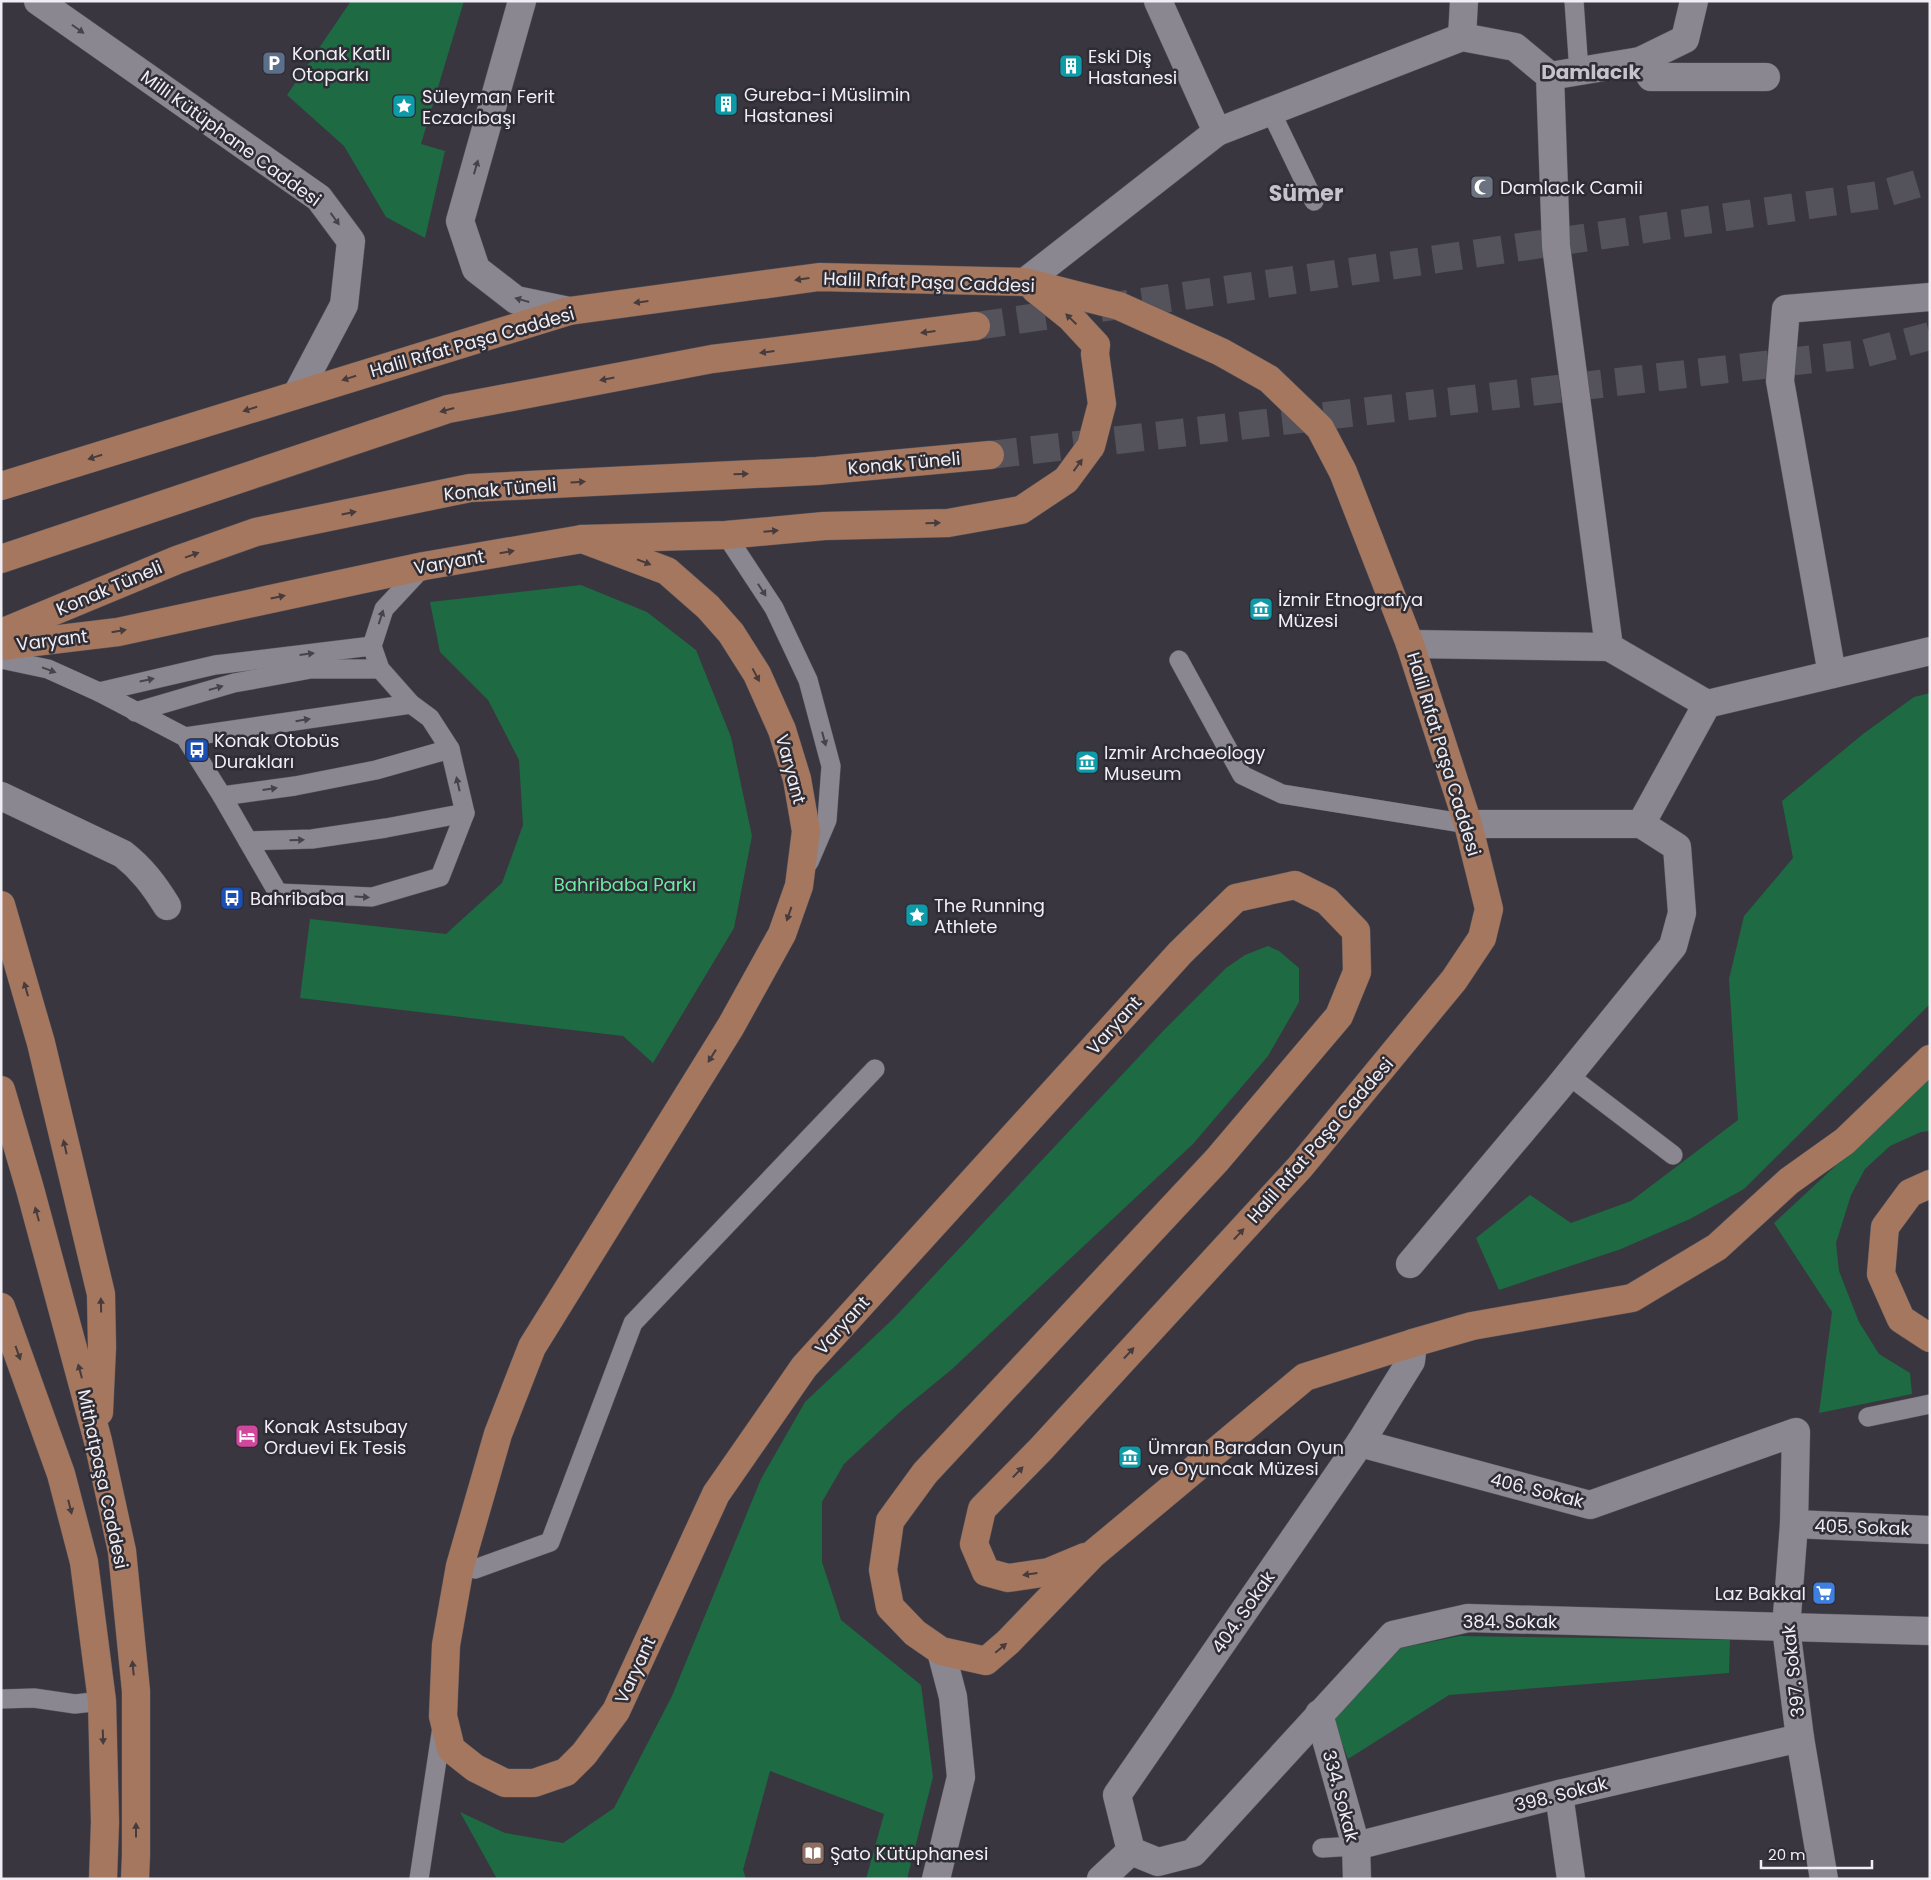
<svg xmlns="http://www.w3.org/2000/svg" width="1931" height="1880" viewBox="0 0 1931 1880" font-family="Poppins,sans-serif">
<rect width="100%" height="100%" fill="#39363f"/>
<!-- green -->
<g fill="#1d6a43">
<polygon points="351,1 464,1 421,144 445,151 425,238 386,217 344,146 287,95"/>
<polygon points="581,585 647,612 696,650 731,737 752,836 734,928 653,1063 623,1036 300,998 310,919 446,934 502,883 523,825 519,760 488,700 440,652 430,602"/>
<polygon points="1930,693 1930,1004 1744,1189 1690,1219 1621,1249 1499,1290 1476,1238 1530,1195 1571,1223 1631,1201 1738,1120 1729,979 1744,916 1793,858 1782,801 1863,734 1914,697"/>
<polygon points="1268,946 1279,951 1299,968 1299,1002 1268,1056 1193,1144 951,1370 901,1411 844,1464 822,1502 822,1562 841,1620 921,1685 933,1777 907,1879 866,1879 884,1814 770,1771 743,1870 746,1879 497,1879 460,1812 505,1833 563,1843 614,1808 672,1696 761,1479 805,1402 894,1318 1164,1030 1226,968 1245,955"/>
<polygon points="1930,1078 1930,1131 1921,1132 1890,1146 1865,1169 1851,1195 1836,1243 1839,1271 1859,1322 1879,1354 1910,1373 1912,1394 1819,1413 1832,1312 1774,1223"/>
<polygon points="1460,1636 1730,1640 1729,1673 1449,1695 1348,1759 1332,1717 1357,1686 1401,1648"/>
</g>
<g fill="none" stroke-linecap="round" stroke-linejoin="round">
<!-- primary-tunnel -->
<g stroke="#54525a" stroke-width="28" stroke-dasharray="28 14" stroke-linecap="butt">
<polyline points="976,326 1879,195 1930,180"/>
<polyline points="990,455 1866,353 1930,336"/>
</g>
<!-- service casing -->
<g stroke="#56545b" stroke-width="20">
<g id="service">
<polyline points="1574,1 1579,71"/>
<polyline points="1271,112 1314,201"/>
<polyline points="726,535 774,608 808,680 831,766 827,820 809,862"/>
<polyline points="1,659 48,669 99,692 185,737 222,796 278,893 372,897 440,877 465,813 450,749 430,718 411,704 380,669 372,646 384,609 424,566"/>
<polyline points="1179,660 1242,775 1282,794 1468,824"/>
<polyline points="99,692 215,665 372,646"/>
<polyline points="135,712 234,683 311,669 380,669"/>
<polyline points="185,737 411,704"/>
<polyline points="222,796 295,786 376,770 450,749"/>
<polyline points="248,841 312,839 386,828 465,813"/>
<polyline points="1568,1075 1673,1155"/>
<polyline points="1868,1417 1930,1404"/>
<polyline points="460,1566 475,1569 550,1542 633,1323 875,1069"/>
<polyline points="1,1699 34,1698 75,1704 102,1701"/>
<polyline points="1322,1848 1356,1846"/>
<polyline points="419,1879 442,1727"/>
</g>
</g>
<!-- pedestrian casing -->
<g stroke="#56545b" stroke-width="29">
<path id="pedestrian" d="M1 796 123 854C142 869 154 885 167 906"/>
</g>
<!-- minor casing -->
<g stroke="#56545b" stroke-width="29">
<g id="minor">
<polyline points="38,1 319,198 351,241 344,305 297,394"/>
<polyline points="522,1 460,221 476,269 516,300 569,311"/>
<polyline points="1158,1 1217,132 1462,37 1515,47 1550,76 1556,246 1609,647 1707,704"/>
<polyline points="1462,37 1464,1"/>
<polyline points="1640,61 1651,77 1766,77"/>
<polyline points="1550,76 1640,61 1685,39 1694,1"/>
<polyline points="1025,282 1217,132"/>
<polyline points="1410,644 1609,647"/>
<polyline points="1832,674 1780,381 1786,309 1930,297"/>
<polyline points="1468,824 1641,824 1707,704 1930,651"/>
<polyline points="1410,1264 1558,1088 1673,946 1682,913 1677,847 1641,824"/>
<polyline points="1360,1443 1590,1505 1796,1432 1794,1524 1786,1628 1800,1738 1824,1879"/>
<polyline points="1794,1524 1930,1530"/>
<polyline points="1319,1714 1356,1846 1357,1879"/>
<polyline points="1559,1794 1571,1879"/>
<polyline points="1356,1846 1559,1794 1800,1738"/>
<polyline points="1131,1851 1158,1862 1193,1853 1393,1635 1468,1618 1930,1631"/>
<polyline points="1131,1851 1117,1795 1360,1443 1411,1361 1413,1343"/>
<polyline points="1101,1879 1131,1851"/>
</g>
</g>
<!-- tertiary casing -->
<g stroke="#56545b" stroke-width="29">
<polyline id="tertiary" points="936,1879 961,1777 953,1697 941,1651"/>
</g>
<!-- primary casing -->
<g stroke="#56545b" stroke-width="29">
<g id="primary">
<polyline points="1,486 569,311 819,277 1025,282 1119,306 1221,352 1269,379 1320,428 1343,472 1410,644 1468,824 1489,909 1482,938 1454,980 1300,1167 1041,1449 982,1509 974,1544 986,1572 1008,1578 1049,1572 1085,1557"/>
<polyline points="582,539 667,571 708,607 731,633 757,674 782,730 797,779 806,831 799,886 782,934 731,1026 532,1347 498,1434 460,1566 446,1645 443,1716 451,1749 475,1768 505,1783 534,1783 566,1772 584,1754 616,1711 716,1494 804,1367 1180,953 1236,898 1295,885 1327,901 1356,931 1357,972 1339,1016 1217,1160 925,1473 890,1521 883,1570 890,1607 915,1633 941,1651 986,1661 1008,1642 1093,1554 1305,1377 1413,1343 1472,1326 1632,1298 1717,1247 1789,1181 1845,1141 1930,1059"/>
<polyline points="1,559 448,409 712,359 976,326"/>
<polyline points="1,633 177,560 256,532 470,488 817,471 990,455"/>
<polyline points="1,646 118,632 424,566 582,539 726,535 824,526 948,523 1021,510 1066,480 1091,446 1102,404 1095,354 1096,345 1070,317 1035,289"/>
<polyline points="1,905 41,1043 101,1294 102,1347 99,1412"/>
<polyline points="1,1090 30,1189 98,1441 122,1551 136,1691 136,1854 135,1879"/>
<polyline points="1930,1184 1910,1193 1885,1227 1881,1274 1901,1319 1930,1338"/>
<polyline points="1,1307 61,1474 84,1562 102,1701 105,1822 103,1879"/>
</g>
</g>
<!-- service -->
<use href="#service" stroke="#8a8791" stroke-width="19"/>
<!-- pedestrian -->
<use href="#pedestrian" stroke="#8a8791" stroke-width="28"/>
<!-- minor -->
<use href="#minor" stroke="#8a8791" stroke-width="28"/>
<!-- tertiary -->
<use href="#tertiary" stroke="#8a8791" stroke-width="28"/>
<!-- primary -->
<use href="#primary" stroke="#a6775f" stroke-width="28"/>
</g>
<!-- one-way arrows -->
<defs><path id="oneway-solid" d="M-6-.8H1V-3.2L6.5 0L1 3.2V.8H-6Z" transform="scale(1.25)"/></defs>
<g fill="#45434b">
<use href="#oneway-solid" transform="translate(78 29) rotate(35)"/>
<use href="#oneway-solid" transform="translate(476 167) rotate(-74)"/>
<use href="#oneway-solid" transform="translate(335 219) rotate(54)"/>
<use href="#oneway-solid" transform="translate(522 300) rotate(-164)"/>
<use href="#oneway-solid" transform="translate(762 590) rotate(57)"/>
<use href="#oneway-solid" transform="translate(381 617) rotate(-72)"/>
<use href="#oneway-solid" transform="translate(307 654) rotate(-7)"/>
<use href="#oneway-solid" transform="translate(49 670) rotate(20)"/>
<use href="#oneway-solid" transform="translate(147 680) rotate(-12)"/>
<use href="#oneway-solid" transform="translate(216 688) rotate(-16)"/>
<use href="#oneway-solid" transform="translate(303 720) rotate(-9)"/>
<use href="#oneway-solid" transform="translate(824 739) rotate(75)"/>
<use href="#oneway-solid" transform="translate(458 784) rotate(-103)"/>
<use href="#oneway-solid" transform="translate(270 789) rotate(-8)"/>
<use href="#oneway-solid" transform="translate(297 840) rotate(-1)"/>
<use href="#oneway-solid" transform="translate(362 897) rotate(3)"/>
</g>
<g fill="#463b3d">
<use href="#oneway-solid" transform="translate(802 279) rotate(172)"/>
<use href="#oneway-solid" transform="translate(641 302) rotate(173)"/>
<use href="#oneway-solid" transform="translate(1071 319) rotate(-136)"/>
<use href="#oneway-solid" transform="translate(928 332) rotate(173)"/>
<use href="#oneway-solid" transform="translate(767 352) rotate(173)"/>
<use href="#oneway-solid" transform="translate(349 378) rotate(163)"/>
<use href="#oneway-solid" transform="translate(607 379) rotate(169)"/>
<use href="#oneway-solid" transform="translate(250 409) rotate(163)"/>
<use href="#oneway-solid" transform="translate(447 410) rotate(165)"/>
<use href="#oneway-solid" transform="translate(95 457) rotate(163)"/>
<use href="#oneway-solid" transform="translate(1078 465) rotate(-54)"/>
<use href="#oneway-solid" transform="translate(741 474) rotate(-2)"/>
<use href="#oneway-solid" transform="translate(578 482) rotate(-3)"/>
<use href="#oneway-solid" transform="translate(349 513) rotate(-11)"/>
<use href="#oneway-solid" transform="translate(933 523) rotate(-1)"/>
<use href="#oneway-solid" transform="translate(771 531) rotate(-5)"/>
<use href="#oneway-solid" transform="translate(507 552) rotate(-10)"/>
<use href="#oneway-solid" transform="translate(192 555) rotate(-20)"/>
<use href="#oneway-solid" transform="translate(644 562) rotate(21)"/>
<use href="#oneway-solid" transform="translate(278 597) rotate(-12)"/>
<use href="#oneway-solid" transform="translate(119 631) rotate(-10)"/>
<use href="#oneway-solid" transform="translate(756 675) rotate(62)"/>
<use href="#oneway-solid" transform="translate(789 914) rotate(109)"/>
<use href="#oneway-solid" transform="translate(26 989) rotate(-106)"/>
<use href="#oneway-solid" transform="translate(712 1056) rotate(122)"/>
<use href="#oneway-solid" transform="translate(65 1147) rotate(-103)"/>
<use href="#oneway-solid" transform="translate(37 1214) rotate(-105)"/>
<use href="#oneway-solid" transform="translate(1239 1234) rotate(-47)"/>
<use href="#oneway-solid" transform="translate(101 1305) rotate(-91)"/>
<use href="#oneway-solid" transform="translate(18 1353) rotate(70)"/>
<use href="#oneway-solid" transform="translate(1129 1353) rotate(-47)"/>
<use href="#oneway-solid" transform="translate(80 1371) rotate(-105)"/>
<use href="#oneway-solid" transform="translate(1018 1472) rotate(-46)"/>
<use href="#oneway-solid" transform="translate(70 1507) rotate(76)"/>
<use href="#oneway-solid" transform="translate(1030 1574) rotate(172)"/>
<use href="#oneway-solid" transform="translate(1001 1648) rotate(-40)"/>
<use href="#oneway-solid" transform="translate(133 1668) rotate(-96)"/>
<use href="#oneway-solid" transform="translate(103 1737) rotate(88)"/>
<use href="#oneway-solid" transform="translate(136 1830) rotate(-90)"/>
</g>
<!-- icons -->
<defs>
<g id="parking-square" transform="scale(1.25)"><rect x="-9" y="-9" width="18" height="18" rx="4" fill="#5c6f8a" stroke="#2e2c34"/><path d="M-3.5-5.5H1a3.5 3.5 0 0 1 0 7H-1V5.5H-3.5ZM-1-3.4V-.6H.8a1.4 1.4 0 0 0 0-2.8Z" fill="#fff"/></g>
<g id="building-square" transform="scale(1.25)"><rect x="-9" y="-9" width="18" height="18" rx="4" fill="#0f9aa8" stroke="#2e2c34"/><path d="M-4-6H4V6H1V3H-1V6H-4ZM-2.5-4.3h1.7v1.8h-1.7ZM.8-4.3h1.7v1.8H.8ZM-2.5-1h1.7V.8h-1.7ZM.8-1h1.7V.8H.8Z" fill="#fff"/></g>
<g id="sight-square" transform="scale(1.25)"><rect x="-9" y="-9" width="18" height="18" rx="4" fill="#0f9aa8" stroke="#2e2c34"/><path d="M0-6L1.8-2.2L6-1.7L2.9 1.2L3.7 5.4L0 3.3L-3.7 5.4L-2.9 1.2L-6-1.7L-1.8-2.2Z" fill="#fff"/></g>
<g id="mosque-square" transform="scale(1.25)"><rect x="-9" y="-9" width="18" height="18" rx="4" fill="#6b7280" stroke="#2e2c34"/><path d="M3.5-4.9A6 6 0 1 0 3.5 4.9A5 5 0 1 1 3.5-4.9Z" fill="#fff"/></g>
<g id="museum-square" transform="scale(1.25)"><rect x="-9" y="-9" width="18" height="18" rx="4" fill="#0f9aa8" stroke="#2e2c34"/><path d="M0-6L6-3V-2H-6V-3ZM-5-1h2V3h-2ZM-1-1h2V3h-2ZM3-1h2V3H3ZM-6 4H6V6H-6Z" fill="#fff"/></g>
<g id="bus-square" transform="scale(1.25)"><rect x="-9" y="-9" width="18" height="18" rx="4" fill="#1a4fb4" stroke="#2e2c34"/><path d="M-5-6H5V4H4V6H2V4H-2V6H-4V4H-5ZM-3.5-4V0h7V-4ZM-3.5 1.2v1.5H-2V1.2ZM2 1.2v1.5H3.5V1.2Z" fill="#fff"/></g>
<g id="hotel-square" transform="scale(1.25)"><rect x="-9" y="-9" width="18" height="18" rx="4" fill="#d1479c" stroke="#2e2c34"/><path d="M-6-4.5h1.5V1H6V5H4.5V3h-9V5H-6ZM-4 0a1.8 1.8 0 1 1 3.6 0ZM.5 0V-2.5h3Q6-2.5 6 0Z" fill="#fff"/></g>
<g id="supermarket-square" transform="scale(1.25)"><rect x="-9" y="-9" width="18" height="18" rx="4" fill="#3f7fe0" stroke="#2e2c34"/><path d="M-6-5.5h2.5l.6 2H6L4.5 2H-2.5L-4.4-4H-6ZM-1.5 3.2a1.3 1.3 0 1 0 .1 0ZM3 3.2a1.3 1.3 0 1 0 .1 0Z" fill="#fff"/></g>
<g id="library-square" transform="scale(1.25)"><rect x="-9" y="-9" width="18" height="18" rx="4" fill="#8d6e63" stroke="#2e2c34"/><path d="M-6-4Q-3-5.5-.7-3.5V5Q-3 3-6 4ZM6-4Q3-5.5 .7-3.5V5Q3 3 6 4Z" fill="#fff"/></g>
</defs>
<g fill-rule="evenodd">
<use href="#parking-square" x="274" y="63"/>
<use href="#building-square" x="1071" y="66"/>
<use href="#building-square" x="726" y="104"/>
<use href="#sight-square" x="404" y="106"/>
<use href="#mosque-square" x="1482" y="187"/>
<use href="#museum-square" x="1261" y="609"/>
<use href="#bus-square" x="197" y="750"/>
<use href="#museum-square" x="1087" y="762"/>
<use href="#bus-square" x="232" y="898"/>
<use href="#sight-square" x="917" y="915"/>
<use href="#hotel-square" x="247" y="1436"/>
<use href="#museum-square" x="1130" y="1457"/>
<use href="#supermarket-square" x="1824" y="1593"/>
<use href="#library-square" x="813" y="1853"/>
</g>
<g text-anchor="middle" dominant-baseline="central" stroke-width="5" stroke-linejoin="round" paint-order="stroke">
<!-- poi labels -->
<g font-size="18" fill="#f0eef4" stroke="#2e2c34" text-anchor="start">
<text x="292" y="53">Konak Katlı<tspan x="292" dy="21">Otoparkı</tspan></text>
<text x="1088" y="56">Eski Diş<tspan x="1088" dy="21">Hastanesi</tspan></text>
<text x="744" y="94">Gureba-i Müslimin<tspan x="744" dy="21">Hastanesi</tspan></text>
<text x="422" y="96">Süleyman Ferit<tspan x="422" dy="21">Eczacıbaşı</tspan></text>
<text x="1500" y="187">Damlacık Camii</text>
<text x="1278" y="599">İzmir Etnografya<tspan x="1278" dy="21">Müzesi</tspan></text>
<text x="214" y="740">Konak Otobüs<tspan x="214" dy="21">Durakları</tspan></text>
<text x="1104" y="752">Izmir Archaeology<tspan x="1104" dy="21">Museum</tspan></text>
<text x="250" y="898">Bahribaba</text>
<text x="934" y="905">The Running<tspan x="934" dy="21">Athlete</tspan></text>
<text x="264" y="1426">Konak Astsubay<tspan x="264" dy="21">Orduevi Ek Tesis</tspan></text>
<text x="1148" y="1447">Ümran Baradan Oyun<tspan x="1148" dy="21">ve Oyuncak Müzesi</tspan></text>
<text x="1806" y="1593" text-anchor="end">Laz Bakkal</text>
<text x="830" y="1853">Şato Kütüphanesi</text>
</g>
<!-- street labels -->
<g font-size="18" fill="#f0eef4" stroke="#2e2c34">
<text transform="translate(231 138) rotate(36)">Milli Kütüphane Caddesi</text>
<text transform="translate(929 282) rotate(2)">Halil Rıfat Paşa Caddesi</text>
<text transform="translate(472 342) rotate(-16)">Halil Rıfat Paşa Caddesi</text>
<text transform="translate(904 463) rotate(-5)">Konak Tüneli</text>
<text transform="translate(500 489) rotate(-5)">Konak Tüneli</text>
<text transform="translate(449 562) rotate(-10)">Varyant</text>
<text transform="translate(109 588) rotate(-23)">Konak Tüneli</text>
<text transform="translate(52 640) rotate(-7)">Varyant</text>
<text transform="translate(1444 754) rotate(73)">Halil Rıfat Paşa Caddesi</text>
<text transform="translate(791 769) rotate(75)">Varyant</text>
<text transform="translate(1114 1025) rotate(-48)">Varyant</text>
<text transform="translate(1320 1140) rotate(-49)">Halil Rıfat Paşa Caddesi</text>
<text transform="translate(842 1325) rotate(-48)">Varyant</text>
<text transform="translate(103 1479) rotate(78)">Mithatpaşa Caddesi</text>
<text transform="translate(1537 1490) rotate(14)">406. Sokak</text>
<text transform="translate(1862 1527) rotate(2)">405. Sokak</text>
<text transform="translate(1243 1612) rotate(-55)">404. Sokak</text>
<text x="1510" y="1621">384. Sokak</text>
<text transform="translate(635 1670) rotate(-65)">Varyant</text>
<text transform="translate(1793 1671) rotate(-96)">397. Sokak</text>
<text transform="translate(1561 1794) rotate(-14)">398. Sokak</text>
<text transform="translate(1341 1796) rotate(75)">334. Sokak</text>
</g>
<!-- park labels -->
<g font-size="18" fill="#6deba4" stroke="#2e2c34">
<text x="625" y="884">Bahribaba Parkı</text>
</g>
<!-- quarter labels -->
<g font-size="20" font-weight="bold" fill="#c6c3ce" stroke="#2e2c34">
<text x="1591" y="72">Damlacık</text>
</g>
<!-- district labels -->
<g font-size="22" font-weight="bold" fill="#c6c3ce" stroke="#2e2c34">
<text x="1306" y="193">Sümer</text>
</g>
</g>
<!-- border -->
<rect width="1931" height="1880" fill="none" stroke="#f0eef4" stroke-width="5"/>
<!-- scale -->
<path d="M1761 1860v8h111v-8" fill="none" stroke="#f0eef4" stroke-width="2.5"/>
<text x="1768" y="1860" font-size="15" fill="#f0eef4" stroke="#2e2c34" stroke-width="4" paint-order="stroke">20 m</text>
</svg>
